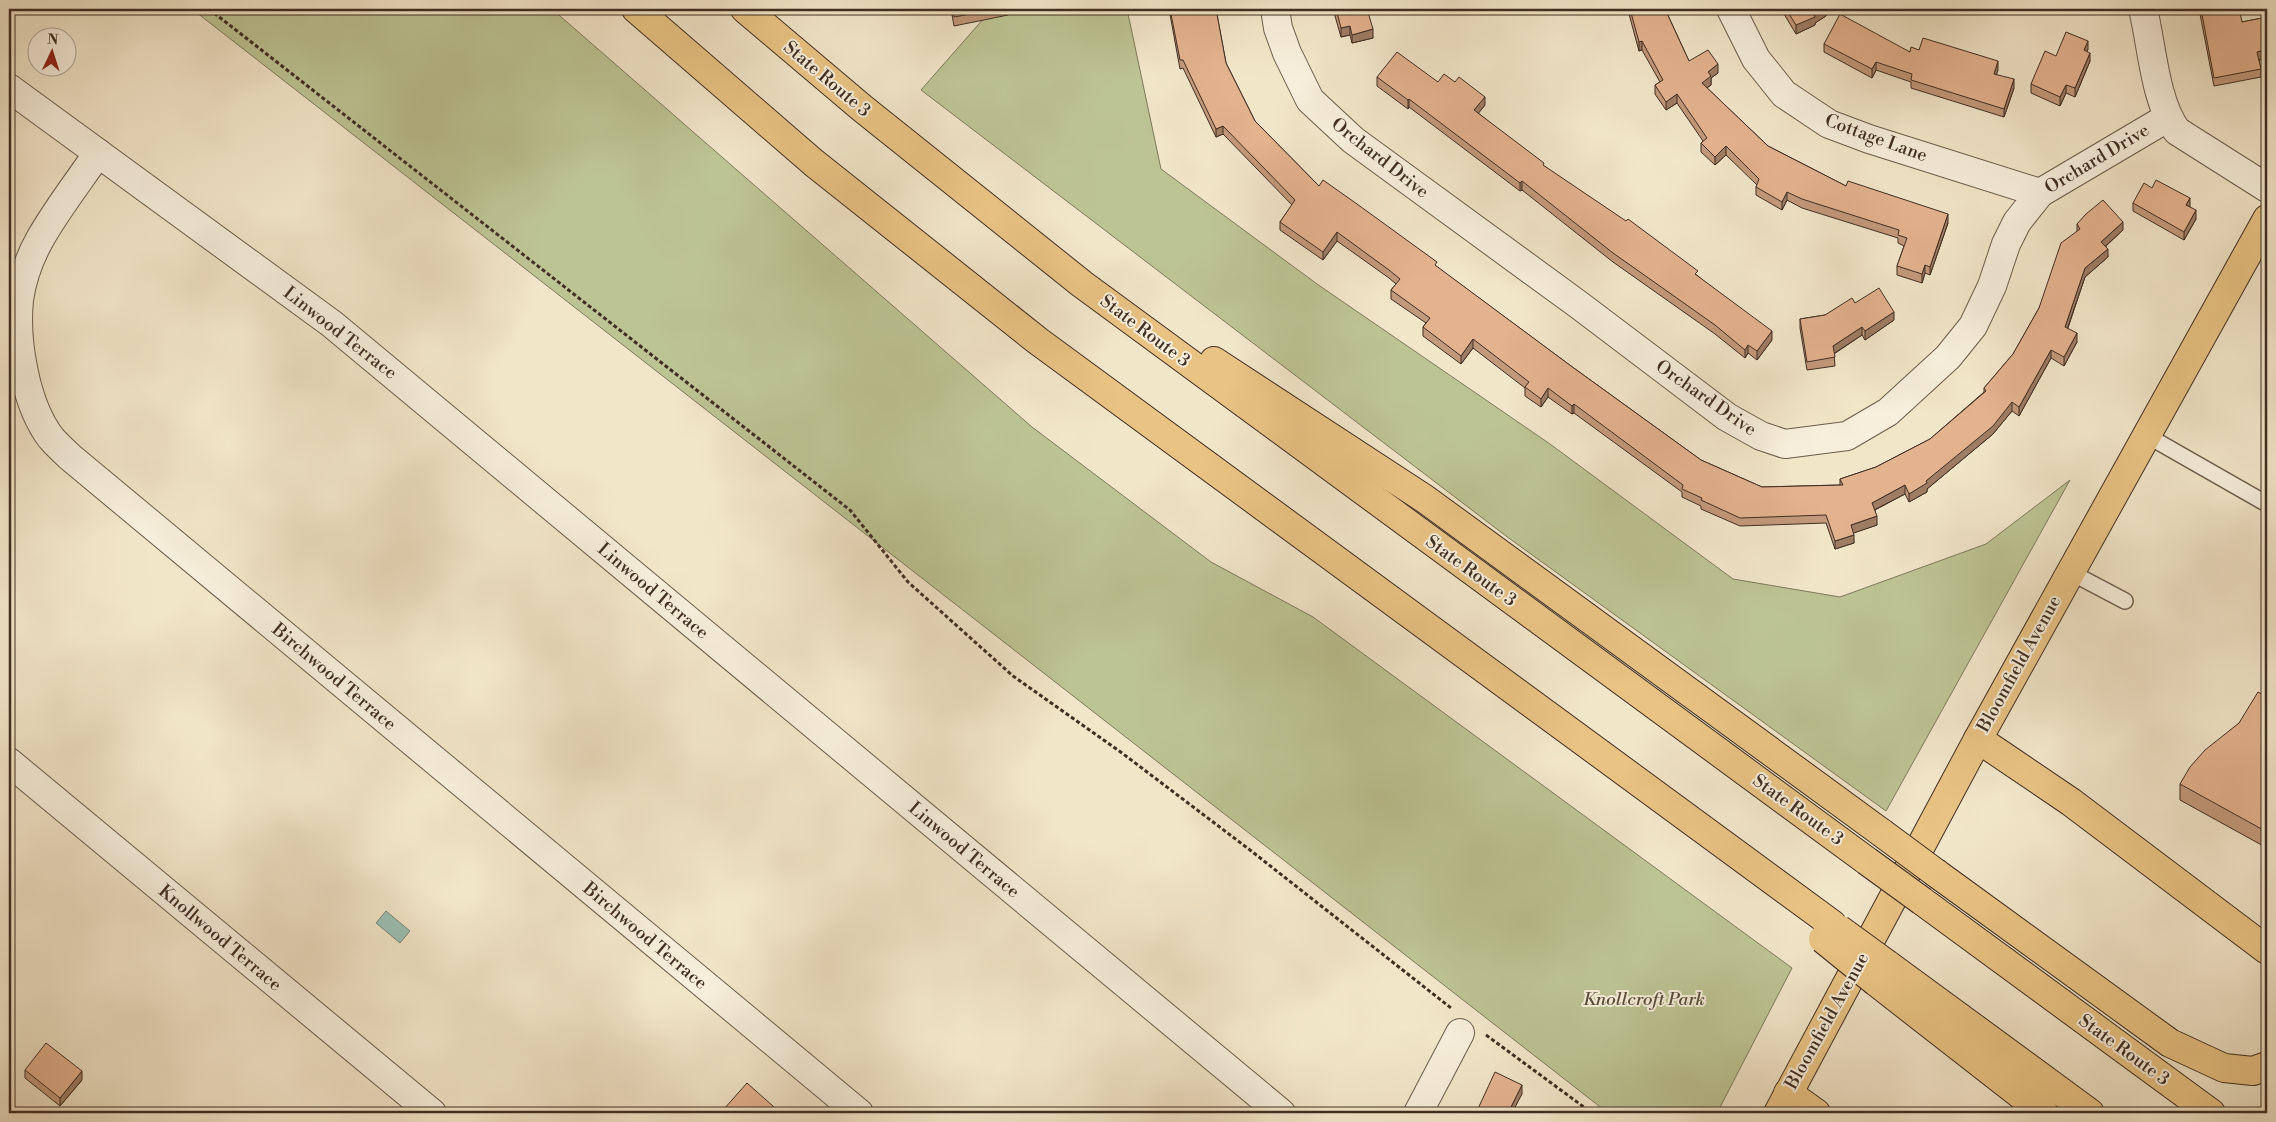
<svg xmlns="http://www.w3.org/2000/svg" width="2276" height="1122" viewBox="0 0 2276 1122" font-family="'Libre Bodoni',serif">
<rect width="100%" height="100%" fill="#f2e6c9"/>
<filter id="stains"><feTurbulence type="fractalNoise" baseFrequency=".004" numOctaves="4"/><feColorMatrix values="0 0 0 0 .2 0 0 0 0 .09 0 0 0 0 .02 0 0 0 .5 -.17"/></filter>
<radialGradient id="worn" r=".72"><stop offset=".6" stop-color="#630" stop-opacity="0"/><stop offset="1" stop-color="#630" stop-opacity=".3"/></radialGradient>
<!-- green -->
<g fill="#bdc494" stroke="#7e795c">
<polygon points="192,9 552,9 1032,427 1211,562 1313,617 1792,968 1717,1113 1608,1113"/>
<polygon points="992,9 1127,9 1161,169 1317,284 1550,444 1733,579 1840,597 1986,544 2070,480 1886,811 1506,536 921,90"/>
</g>
<!-- water -->
<polygon fill="#9bc0b4" stroke="#77867a" points="386,911 410,931 400,943 376,923"/>
<g fill="none" stroke-linecap="round" stroke-linejoin="round">
<!-- lane casing -->
<g stroke="#6c5c4c" stroke-width="18">
<g id="lane">
<polyline points="2146,435 2267,504"/>
<polyline points="2070,572 2125,601"/>
</g>
</g>
<!-- street casing -->
<g stroke="#6c5c4c" stroke-width="30">
<g id="street">
<polyline points="1275,9 1278,28 1287,53 1310,100 1353,140 1579,305 1727,417 1761,436 1785,444 1847,436 1888,412 1948,357 1973,326 1992,286 2006,244 2017,222 2040,193 2167,118"/>
<polyline points="1731,9 1756,59 1784,94 1829,124 1869,139 2040,193"/>
<path d="M2143 9C2152 46 2155 102 2177 131L2267 188"/>
<polyline points="9,88 332,324 1281,1113"/>
<path d="M98 153C79 181 57 209 40 239 30 257 22 279 19 300 15 341 25 404 51 438 57 445 64 451 70 457L859 1113"/>
<polyline points="9,762 432,1113"/>
<polyline points="1418,1113 1460,1033"/>
</g>
</g>
<!-- primary casing -->
<g stroke="#402e23" stroke-width="30">
<polyline id="primary" points="1778,1113 1978,739 2267,219"/>
</g>
<!-- highway casing -->
<g stroke="#402e23" stroke-width="30">
<g id="highway">
<polyline points="636,9 814,163 1038,341 1832,924"/>
<polyline points="745,9 862,108 1082,284 1867,861"/>
<polyline points="1214,361 1425,499 1882,833"/>
<polyline points="1978,739 2071,802 2267,950"/>
<polyline points="1936,873 2170,1043 2224,1068 2253,1071 2267,1066"/>
<polyline points="1922,901 2211,1113"/>
<polyline points="1887,964 2090,1113"/>
<polyline points="1876,982 2044,1113"/>
<polyline points="1788,1093 1816,1113"/>
</g>
</g>
<!-- path -->
<g stroke="#402e23" stroke-width="3" stroke-dasharray="4 2.5" stroke-linecap="butt">
<polyline points="209,9 850,510 908,582 1013,676 1122,753 1250,850 1451,1008"/>
<polyline points="1486,1035 1592,1113"/>
</g>
<!-- lane -->
<use href="#lane" stroke="#f7efdc" stroke-width="15"/>
<!-- street -->
<use href="#street" stroke="#f7efdc" stroke-width="28"/>
<!-- primary -->
<use href="#primary" stroke="#e9c384" stroke-width="28"/>
<!-- highway -->
<use href="#highway" stroke="#e9c384" stroke-width="28"/>
<!-- highway-bridge casing -->
<g stroke="#402e23" stroke-width="30" stroke-linecap="butt">
<g id="highway-bridge">
<polyline points="1882,833 1936,873"/>
<polyline points="1867,861 1922,901"/>
<polyline points="1839,929 1887,964"/>
<polyline points="1823,939 1876,982"/>
</g>
</g>
<!-- highway-bridge -->
<use href="#highway-bridge" stroke="#e9c384" stroke-width="28"/>
</g>
<!-- wall -->
<g fill="#c3997b" stroke="#402e23">
<polygon points="951,9 1008,9 1008,15 954,26"/>
<polygon points="1169,9 1216,9 1226,63 1255,121 1319,186 1437,267 1571,366 1701,460 1762,487 1840,485 1840,479 1876,467 1930,439 1984,392 1984,388 2013,354 2039,308 2077,231 2077,224 2123,230 2106,246 2108,257 2085,277 2068,328 2077,342 2064,366 2051,358 2019,416 2012,411 1993,434 1927,489 1927,492 1909,502 1905,494 1875,510 1877,525 1853,533 1854,543 1835,549 1826,523 1740,526 1701,509 1701,506 1682,497 1682,492 1574,413 1572,414 1548,397 1541,407 1525,396 1525,388 1473,348 1461,364 1423,336 1423,327 1426,323 1391,299 1391,290 1396,284 1389,278 1337,241 1323,260 1280,230 1280,222 1292,205 1223,134 1216,137 1183,68 1180,69"/>
<polygon points="1333,9 1367,9 1373,38 1352,43 1350,35 1341,37"/>
<polygon points="1626,9 1665,9 1689,61 1718,73 1711,78 1711,85 1707,88 1768,146 1846,186 1948,223 1930,275 1925,273 1922,283 1897,275 1897,266 1904,246 1898,243 1898,238 1802,208 1787,200 1782,210 1756,195 1756,187 1757,185 1726,155 1715,165 1701,152 1701,143 1703,141 1677,103 1666,110 1655,94 1655,85 1660,82 1642,50 1639,51 1629,14"/>
<polygon points="1781,9 1828,9 1826,9 1826,16 1815,23 1815,25 1796,34"/>
<polygon points="2199,9 2231,9 2232,14 2242,22 2267,17 2267,58 2259,60 2261,69 2261,77 2214,86"/>
<polygon points="1824,44 1910,52 1919,50 1998,70 1996,74 2014,88 2004,117 1911,88 1911,82 1876,70 1872,78 1824,52"/>
<polygon points="2088,49 2087,52 2090,61 2075,97 2066,93 2060,106 2031,93 2031,84 2056,56"/>
<polygon points="1377,77 1438,82 1485,105 1478,113 1544,166 1698,276 1772,340 1757,360 1748,353 1745,358 1715,334 1613,262 1522,190 1520,191 1409,107 1408,109 1377,86"/>
<polygon points="2133,203 2190,207 2196,219 2184,240 2133,211"/>
<polygon points="1855,303 1894,320 1865,340 1862,335 1834,354 1835,366 1807,370 1800,328 1800,319 1825,315"/>
<polygon points="2267,697 2267,848 2180,800 2180,784 2239,723"/>
<polygon points="25,1070 82,1080 60,1106 25,1078"/>
</g>
<!-- shaded-wall -->
<g fill="#9f7d64" stroke="#402e23">
<polygon points="1821,9 1828,9 1826,9 1826,16 1815,23 1815,25 1796,34 1796,25 1814,14"/>
<polygon points="1350,26 1350,35 1341,37 1341,28"/>
<polygon points="1373,29 1373,38 1352,43 1352,35"/>
<polygon points="1642,41 1642,50 1639,51 1639,42"/>
<polygon points="2088,41 2088,49 2084,59 2084,50"/>
<polygon points="2267,49 2267,58 2257,60 2257,52"/>
<polygon points="2090,53 2090,61 2075,97 2075,88"/>
<polygon points="1998,61 1998,70 1994,82 1994,74"/>
<polygon points="1876,62 1876,70 1872,78 1872,69"/>
<polygon points="1718,64 1718,73 1711,78 1711,85 1702,91 1702,83 1708,72"/>
<polygon points="2014,79 2014,88 2004,117 2004,109"/>
<polygon points="2066,85 2066,93 2060,106 2060,97"/>
<polygon points="1677,94 1677,103 1666,110 1666,102"/>
<polygon points="1485,97 1485,105 1474,119 1474,110"/>
<polygon points="1409,99 1409,107 1408,109 1408,100"/>
<polygon points="1223,126 1223,134 1216,137 1216,129"/>
<polygon points="1726,146 1726,155 1715,165 1715,157"/>
<polygon points="1522,181 1522,190 1520,191 1520,183"/>
<polygon points="1787,192 1787,200 1782,210 1782,202"/>
<polygon points="2190,198 2190,207 2186,205"/>
<polygon points="2196,210 2196,219 2184,240 2184,232"/>
<polygon points="1948,214 1948,223 1930,275 1930,267"/>
<polygon points="2123,222 2123,230 2101,250 2101,242"/>
<polygon points="1337,232 1337,241 1323,260 1323,252"/>
<polygon points="2108,249 2108,257 2085,277 2065,335 2065,327 2085,268"/>
<polygon points="1925,265 1925,273 1922,283 1922,274"/>
<polygon points="1894,312 1894,320 1865,340 1865,331"/>
<polygon points="1862,327 1862,335 1833,354 1833,346"/>
<polygon points="1772,331 1772,340 1757,360 1757,351"/>
<polygon points="2077,333 2077,342 2064,366 2064,357"/>
<polygon points="1473,339 1473,348 1461,364 1461,356"/>
<polygon points="1748,345 1748,353 1745,358 1745,350"/>
<polygon points="2051,350 2051,358 2019,416 2019,407"/>
<polygon points="1548,388 1548,397 1541,407 1541,399"/>
<polygon points="2012,402 2012,411 1993,434 1927,489 1927,492 1909,502 1909,494 1926,481"/>
<polygon points="1574,404 1574,413 1572,414 1572,406"/>
<polygon points="1905,485 1905,494 1872,511 1872,503"/>
<polygon points="1877,516 1877,525 1851,534 1851,525"/>
<polygon points="1854,535 1854,543 1835,549 1835,541"/>
<polygon points="82,1071 82,1080 60,1106 60,1098"/>
<polygon points="1522,1085 1522,1094 1512,1113 1508,1113"/>
<polygon points="774,1107 774,1113 769,1113"/>
</g>
<!-- building -->
<g fill="#e3b28f" stroke="#402e23">
<polygon points="952,9 998,9 954,17"/>
<polygon points="1170,9 1216,9 1226,63 1255,121 1319,186 1323,180 1357,204 1437,262 1435,265 1571,366 1701,460 1762,487 1843,485 1840,479 1876,467 1930,439 1986,391 1984,388 2013,354 2039,308 2061,243 2080,229 2077,224 2086,214 2103,200 2123,222 2101,242 2108,249 2085,268 2065,327 2077,333 2064,357 2051,350 2019,407 2012,402 1993,426 1926,481 1927,483 1909,494 1905,485 1872,503 1877,516 1851,525 1854,535 1835,541 1826,515 1740,518 1701,500 1702,498 1682,489 1683,485 1574,404 1572,406 1548,388 1541,399 1525,387 1529,382 1473,339 1461,356 1423,327 1430,318 1391,290 1400,279 1389,270 1337,232 1323,252 1280,222 1295,200 1223,126 1216,129 1183,60 1180,60"/>
<polygon points="1336,9 1367,9 1373,29 1352,35 1350,26 1341,28"/>
<polygon points="1630,9 1665,9 1689,61 1708,50 1718,64 1708,72 1711,76 1702,83 1768,146 1846,186 1848,181 1948,214 1930,267 1925,265 1922,274 1897,266 1907,238 1898,235 1899,230 1802,199 1787,192 1782,202 1756,187 1759,179 1726,146 1715,157 1701,143 1707,138 1677,94 1666,102 1655,85 1663,80 1642,41 1639,42"/>
<polygon points="1786,9 1824,9 1814,14 1815,17 1796,25"/>
<polygon points="2201,9 2231,9 2232,14 2240,12 2242,22 2267,17 2267,49 2257,52 2261,69 2214,78"/>
<polygon points="1840,14 1910,52 1911,47 1919,50 1923,38 1998,61 1994,74 2014,79 2004,109 1911,80 1912,74 1876,62 1872,69 1824,44"/>
<polygon points="2066,32 2088,41 2084,50 2090,53 2075,88 2066,85 2060,97 2031,84 2045,51 2056,56"/>
<polygon points="1397,52 1438,82 1444,74 1455,82 1459,77 1485,97 1474,110 1544,163 1543,165 1626,221 1628,219 1698,271 1695,274 1772,331 1757,351 1748,345 1745,350 1715,325 1613,253 1522,181 1520,183 1409,99 1408,100 1377,77"/>
<polygon points="2156,180 2190,198 2186,205 2196,210 2184,232 2133,203 2144,183 2152,188"/>
<polygon points="1879,288 1894,312 1865,331 1862,327 1833,346 1835,357 1807,362 1800,319 1825,315 1852,298 1855,303"/>
<polygon points="2258,692 2267,697 2267,832 2180,784 2190,767 2205,750 2239,723"/>
<polygon points="46,1043 82,1071 60,1098 25,1070"/>
<polygon points="1495,1072 1522,1085 1508,1113 1476,1113"/>
<polygon points="747,1083 774,1107 769,1113 729,1113 724,1109"/>
</g>
<g text-anchor="middle" dominant-baseline="central" stroke-width="4" stroke-linejoin="round" paint-order="stroke">
<!-- street labels -->
<g font-size="18" fill="#402e23" stroke="#f7efdc">
<text transform="translate(827 79) rotate(40)">State Route 3</text>
<text transform="translate(1876 138) rotate(20)">Cottage Lane</text>
<text transform="translate(1380 158) rotate(38)">Orchard Drive</text>
<text transform="translate(2097 159) rotate(-31)">Orchard Drive</text>
<text transform="translate(1145 331) rotate(37)">State Route 3</text>
<text transform="translate(340 333) rotate(38)">Linwood Terrace</text>
<text transform="translate(1706 398) rotate(35)">Orchard Drive</text>
<text transform="translate(1471 571) rotate(36)">State Route 3</text>
<text transform="translate(653 591) rotate(40)">Linwood Terrace</text>
<text transform="translate(2019 664) rotate(-61)">Bloomfield Avenue</text>
<text transform="translate(334 677) rotate(40)">Birchwood Terrace</text>
<text transform="translate(1798 810) rotate(36)">State Route 3</text>
<text transform="translate(964 850) rotate(40)">Linwood Terrace</text>
<text transform="translate(645 936) rotate(40)">Birchwood Terrace</text>
<text transform="translate(220 938) rotate(40)">Knollwood Terrace</text>
<text transform="translate(1827 1021) rotate(-61)">Bloomfield Avenue</text>
<text transform="translate(2124 1050) rotate(36)">State Route 3</text>
</g>
<!-- park labels -->
<g font-size="18" font-style="italic" fill="#594c3a" stroke="#f7efdc">
<text x="1644" y="999">Knollcroft Park</text>
</g>
</g>
<!-- margin -->
<rect width="2276" height="1122" fill="none" stroke="#f2e6c9" stroke-width="30"/>
<rect x="10" y="10" width="2256" height="1102" fill="none" stroke="#402e23" stroke-width="2.5"/>
<rect x="15" y="15" width="2246" height="1092" fill="none" stroke="#402e23"/>
<!-- north arrow -->
<g transform="translate(52 52) rotate(4)"><circle r="24" fill="#f7efdc" stroke="#aea292"/>
<path d="M0-4L9 19L0 12L-9 19Z" fill="#8f2418"/>
<text y="-8" font-size="14" font-weight="bold" text-anchor="middle" fill="#402e23">N</text>
</g>
<rect width="100%" height="100%" filter="url(#stains)"/>
<rect width="100%" height="100%" fill="url(#worn)"/>
</svg>
